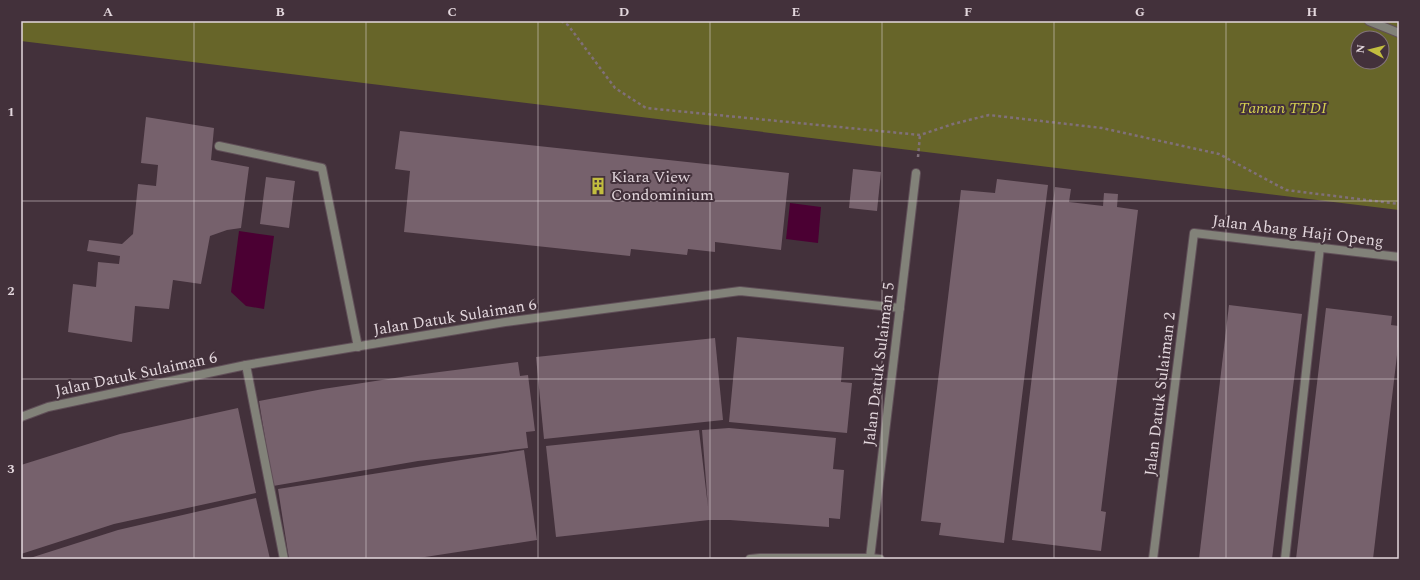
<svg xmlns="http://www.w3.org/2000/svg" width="1420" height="580" viewBox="0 0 1420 580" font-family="Spectral,serif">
<rect width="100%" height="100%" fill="#43313b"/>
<!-- green -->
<path fill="#676529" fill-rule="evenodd" d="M21 21H1399V210L21 41ZM1358 38H1382V62H1358Z"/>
<!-- water -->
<g fill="#4b0033">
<polygon points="790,203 821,207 818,243 786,239"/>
<polygon points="239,231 274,236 264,309 246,306 231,292"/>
</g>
<!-- building -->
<g fill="#76616c">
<polygon points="146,117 214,128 211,160 249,167 241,228 227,230 210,236 201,284 173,280 169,309 135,306 132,342 68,332 73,284 96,287 98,262 119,264 120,256 87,251 89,240 122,244 133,234 138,184 156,186 158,165 141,163"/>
<polygon points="400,131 789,173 781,250 715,242 715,252 688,249 687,255 631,249 630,256 404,232 410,171 395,169"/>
<polygon points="853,169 881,172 877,211 849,208"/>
<polygon points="266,177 295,181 289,228 260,224"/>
<polygon points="997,179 1048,185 1004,543 939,535 941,523 921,521 961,190 995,193"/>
<polygon points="1055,187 1071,189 1069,202 1103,206 1104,193 1118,194 1117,207 1138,210 1101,511 1106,512 1101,551 1012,540"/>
<polygon points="1229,305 1302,314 1272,559 1199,559"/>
<polygon points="1326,308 1392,316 1391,325 1399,326 1399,338 1373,559 1296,559"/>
<polygon points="737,337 844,347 841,382 852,383 847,433 729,422"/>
<polygon points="715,338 723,420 544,439 536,357"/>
<polygon points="518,362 520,376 528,375 535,431 526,432 528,448 418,461 273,486 259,401 323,389 408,376"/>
<polygon points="238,408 256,493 114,524 21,554 21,465 120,434"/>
<polygon points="729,428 836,438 833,469 844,470 840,519 829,518 829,527 730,520 709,520 556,537 546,446 699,430 708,507 702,430"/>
<polygon points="524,450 537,540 412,559 289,559 278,489"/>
<polygon points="256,498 270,559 27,559 118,530"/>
</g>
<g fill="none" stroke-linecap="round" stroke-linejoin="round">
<!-- lane casing -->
<g stroke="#604f58" stroke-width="10">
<g id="lane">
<polyline points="219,146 322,168 358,347"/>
<polyline points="246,365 284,559"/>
<polyline points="1285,559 1320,247"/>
</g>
</g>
<!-- street casing -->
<g stroke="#604f58" stroke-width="10">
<g id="street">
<polyline points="1369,21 1399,33"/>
<polyline points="21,417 48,407 246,365 505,322 740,291 900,308"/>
<polyline points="870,558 916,173"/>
<polyline points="750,559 760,558 870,558 880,559"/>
<polyline points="1153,559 1194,233 1399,257"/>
</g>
</g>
<!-- path -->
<g stroke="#807079" stroke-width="2.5" stroke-dasharray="3 3" stroke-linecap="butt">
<polyline points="561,21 568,25 615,88 646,108 920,135 953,124 989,115 1102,128 1219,154 1286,190 1399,204"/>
<polyline points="918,157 920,135"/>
</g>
<!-- lane -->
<use href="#lane" stroke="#828279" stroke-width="8"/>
<!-- street -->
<use href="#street" stroke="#828279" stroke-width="8"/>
</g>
<!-- grid -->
<path fill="none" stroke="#e3d7dd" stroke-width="1" stroke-opacity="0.55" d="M194 21V559M366 21V559M538 21V559M710 21V559M882 21V559M1054 21V559M1226 21V559M21 201H1399M21 379H1399"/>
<!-- icons -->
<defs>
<g id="building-bare" transform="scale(1.38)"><path d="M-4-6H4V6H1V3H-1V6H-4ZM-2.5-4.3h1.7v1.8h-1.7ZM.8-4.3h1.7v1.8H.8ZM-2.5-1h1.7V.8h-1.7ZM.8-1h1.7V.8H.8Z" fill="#c2bd3f" stroke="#43313b" stroke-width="2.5" paint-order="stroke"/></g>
</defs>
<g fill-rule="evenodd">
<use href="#building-bare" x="598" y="186"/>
</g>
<g text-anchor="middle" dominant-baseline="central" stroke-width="4" stroke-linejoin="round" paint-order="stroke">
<!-- park labels -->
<g font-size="16" font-style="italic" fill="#d5d04f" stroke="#43313b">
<text x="1283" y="108">Taman TTDI</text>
</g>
<!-- poi labels -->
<g font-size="16" fill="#e3d7dd" stroke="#43313b" text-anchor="start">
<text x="611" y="177">Kiara View<tspan x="611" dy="18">Condominium</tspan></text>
</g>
<!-- street labels -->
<g font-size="16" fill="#e3d7dd" stroke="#43313b">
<text transform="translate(1298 231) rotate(7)">Jalan Abang Haji Openg</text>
<text transform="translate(455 317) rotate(-9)">Jalan Datuk Sulaiman 6</text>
<text transform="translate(879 364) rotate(-83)">Jalan Datuk Sulaiman 5</text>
<text transform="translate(136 374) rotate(-12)">Jalan Datuk Sulaiman 6</text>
<text transform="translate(1160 394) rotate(-83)">Jalan Datuk Sulaiman 2</text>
</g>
</g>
<!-- border -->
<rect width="1420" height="580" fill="none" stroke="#43313b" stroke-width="44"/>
<!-- north arrow -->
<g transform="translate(1370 50) rotate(277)"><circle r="19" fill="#43313b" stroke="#83737c"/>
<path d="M0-3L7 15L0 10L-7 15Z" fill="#c2bd3f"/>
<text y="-6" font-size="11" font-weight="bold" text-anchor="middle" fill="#e3d7dd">N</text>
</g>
<rect x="22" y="22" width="1376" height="536" fill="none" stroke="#e3d7dd" stroke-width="1.5"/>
<g font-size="13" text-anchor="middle" font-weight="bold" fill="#e3d7dd">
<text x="108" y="16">A</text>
<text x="280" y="16">B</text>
<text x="452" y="16">C</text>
<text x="624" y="16">D</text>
<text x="796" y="16">E</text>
<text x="968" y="16">F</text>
<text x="1140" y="16">G</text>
<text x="1312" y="16">H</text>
<text x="11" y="116">1</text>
<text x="11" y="295">2</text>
<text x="11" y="473">3</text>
</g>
</svg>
